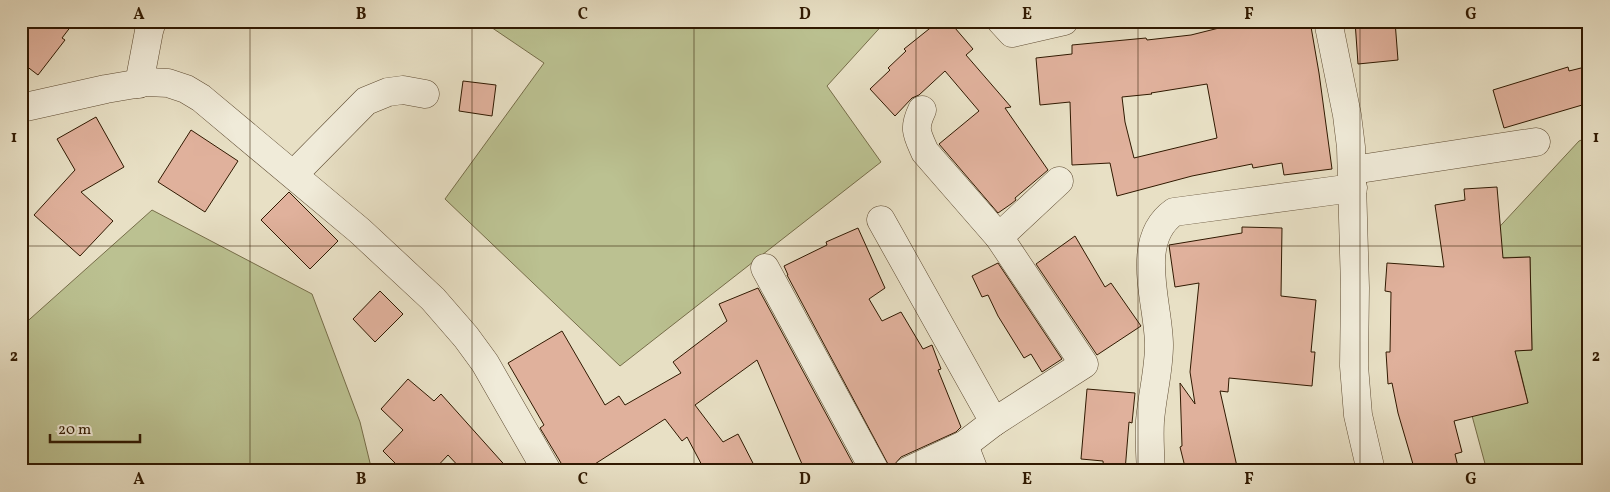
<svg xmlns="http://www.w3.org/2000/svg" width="1610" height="492" viewBox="0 0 1610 492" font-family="Vollkorn,serif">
<rect width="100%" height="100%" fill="#e8e0c5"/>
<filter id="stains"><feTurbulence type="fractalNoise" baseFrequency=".004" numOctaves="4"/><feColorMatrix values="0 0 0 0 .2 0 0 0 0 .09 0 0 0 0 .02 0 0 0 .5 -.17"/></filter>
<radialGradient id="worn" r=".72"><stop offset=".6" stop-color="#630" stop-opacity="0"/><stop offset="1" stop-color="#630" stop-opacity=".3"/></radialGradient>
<!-- green -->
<g fill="#bbc191" stroke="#766d49" fill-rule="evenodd">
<polygon points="482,21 886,21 827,86 881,162 620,366 445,199 544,63"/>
<path d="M1589 137V471H1487L1455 353 1478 250 1579 141ZM1530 257 1532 350 1483 352 1482 258ZM1518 361 1528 403 1474 371Z"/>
<polygon points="152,210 312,294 360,422 372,471 21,471 21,327"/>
</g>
<!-- building -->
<g fill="#e0b19c" stroke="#301901" fill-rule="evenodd">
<polygon points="21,21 75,21 62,38 65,40 38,75 21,62"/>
<polygon points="939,21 949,21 973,49 966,55 1011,107 1005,108 1048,170 1015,198 1016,200 1011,204 998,213 939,144 979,111 945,71 919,95 912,98 895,116 870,89 890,70 888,68 906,51 904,49"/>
<path d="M1238 21H1310L1319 73 1332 169 1284 175 1282 163 1253 168 1252 164 1192 176 1117 196 1110 163 1072 165 1070 102 1040 105 1036 58 1072 54V45L1146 38 1147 40 1191 35 1219 28V26ZM1207 84 1217 138 1134 158 1125 122 1122 97 1152 94 1151 93Z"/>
<polygon points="1355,21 1395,21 1398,60 1358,64"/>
<polygon points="1589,66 1589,103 1504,128 1493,90 1568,67 1569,71"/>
<polygon points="463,81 496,85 492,116 459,111"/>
<polygon points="96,117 124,167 81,192 113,221 80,256 34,215 75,170 57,139"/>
<polygon points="191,130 238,161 205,212 158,182"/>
<polygon points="1497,187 1503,258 1530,257 1532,350 1515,351 1528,403 1454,421 1462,452 1455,454 1459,471 1415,471 1398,413 1392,383 1388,384 1386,352 1390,352 1391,292 1385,291 1387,263 1444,267 1435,205 1465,200 1464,189"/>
<polygon points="289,192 338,241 310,269 261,220"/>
<polygon points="1242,227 1282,228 1281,296 1316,300 1311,352 1315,352 1312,386 1229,378 1228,392 1220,391 1238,471 1186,471 1180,447 1182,446 1180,383 1195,404 1190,372 1199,283 1175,287 1169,245 1242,233"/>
<polygon points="858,228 885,288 869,299 882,321 901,312 923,349 932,345 941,369 938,370 961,427 956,432 901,457 894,465 889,466 787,275 788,275 784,266 827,245 826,242"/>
<polygon points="1075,236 1105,287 1111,283 1141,326 1097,355 1036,264"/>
<polygon points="998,263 1062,359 1042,372 1031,354 1024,358 998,316 988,295 982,297 972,276"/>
<polygon points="758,288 857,471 805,471 757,360 695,405 723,442 738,434 757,471 705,471 687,437 682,441 665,419 584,471 563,471 561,463 540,428 544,425 508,363 562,331 605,405 619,396 625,405 681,373 673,362 727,321 719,304"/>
<polygon points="380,291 403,314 375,342 353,319"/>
<polygon points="408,379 434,401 441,394 510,471 463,471 448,455 433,471 403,471 383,451 403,430 381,409"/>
<polygon points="1087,389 1135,393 1132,423 1129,422 1125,471 1104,471 1103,461 1081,459"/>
</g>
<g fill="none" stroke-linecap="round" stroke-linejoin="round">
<!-- street casing -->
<g stroke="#5e4b32" stroke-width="29">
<g id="street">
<polyline points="1001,21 1012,33 1064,21"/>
<polyline points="1328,21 1347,115 1351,147 1355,288 1354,366 1358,415 1371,471"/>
<polyline points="139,84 149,31 152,21"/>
<polyline points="21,108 106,89 147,82 168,83 186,89 201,98 360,231 433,299 466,337 485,363 547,471"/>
<polyline points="1353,170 1536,142"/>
<polyline points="294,174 366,101 388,92 403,90 425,94"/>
<polyline points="881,220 994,422"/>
<polyline points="999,237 1059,181"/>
<polyline points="765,268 875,471"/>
<polyline points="964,445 974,471"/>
<path d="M908 471 964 445 994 422 1084 364 999 237 925 152C917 134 913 129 922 110"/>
<path d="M1151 471C1150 454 1149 437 1150 421 1152 396 1159 370 1159 345 1159 304 1133 241 1174 212L1353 188"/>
</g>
</g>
<!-- street -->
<use href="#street" stroke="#f0ebd9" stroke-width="28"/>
</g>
<!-- grid -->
<path fill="none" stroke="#301901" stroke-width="1" stroke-opacity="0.55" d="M250 21V471M472 21V471M694 21V471M916 21V471M1138 21V471M1360 21V471M21 246H1589"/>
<!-- margin -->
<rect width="1610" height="492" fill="none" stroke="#e8e0c5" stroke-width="55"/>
<!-- scale -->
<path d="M50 434v8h90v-8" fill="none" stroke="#301901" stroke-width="2.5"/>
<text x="58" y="434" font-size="15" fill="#301901" stroke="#f0ebd9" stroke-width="4" paint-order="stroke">20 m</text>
<rect x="28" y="28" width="1554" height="436" fill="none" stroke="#301901" stroke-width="2"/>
<g font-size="16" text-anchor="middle" font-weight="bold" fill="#301901">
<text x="139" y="19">A</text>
<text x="361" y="19">B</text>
<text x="583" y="19">C</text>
<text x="805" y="19">D</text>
<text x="1027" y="19">E</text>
<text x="1249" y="19">F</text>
<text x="1471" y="19">G</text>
<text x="14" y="142">1</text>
<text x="1596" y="142">1</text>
<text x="14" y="361">2</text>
<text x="1596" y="361">2</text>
<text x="139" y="484">A</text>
<text x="361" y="484">B</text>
<text x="583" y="484">C</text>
<text x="805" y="484">D</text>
<text x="1027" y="484">E</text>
<text x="1249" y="484">F</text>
<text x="1471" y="484">G</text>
</g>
<rect width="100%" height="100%" filter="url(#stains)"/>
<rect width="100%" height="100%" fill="url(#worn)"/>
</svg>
